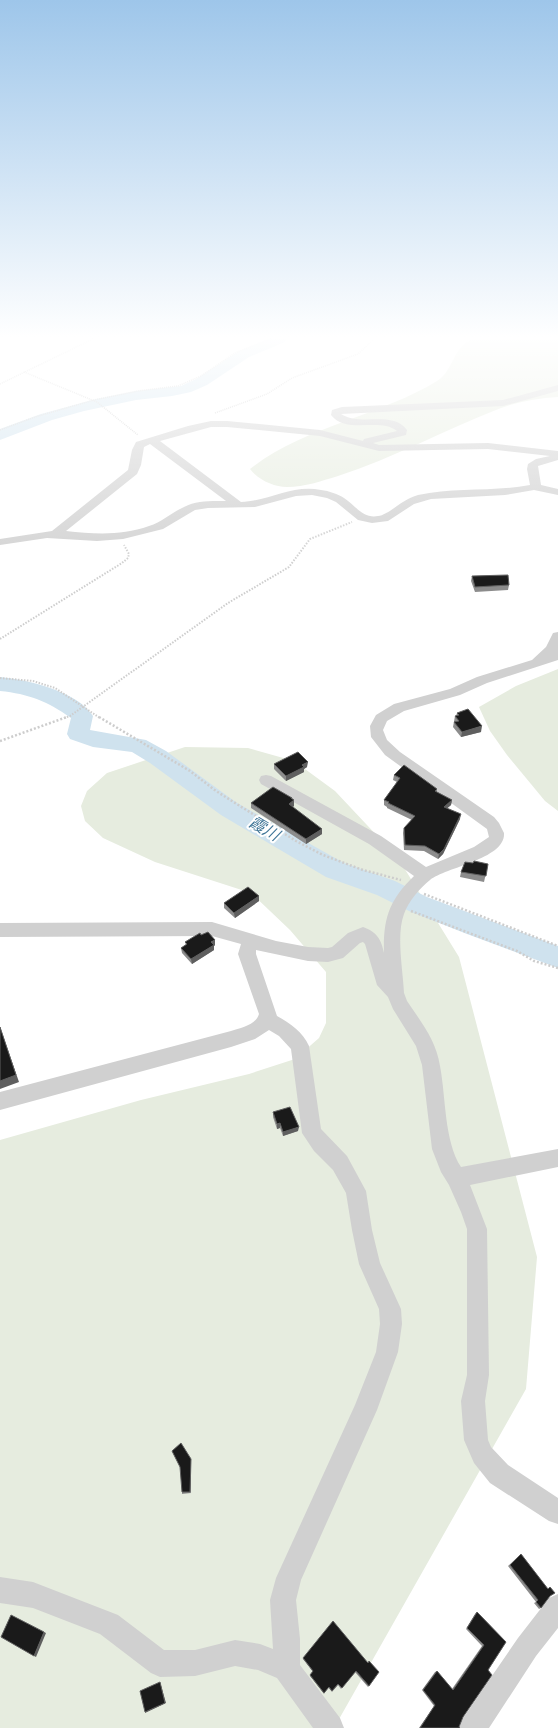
<svg xmlns="http://www.w3.org/2000/svg" width="558" height="1728" viewBox="0 0 558 1728" font-family="'Alegreya Sans','Noto Sans JP',sans-serif">
<rect width="100%" height="100%" fill="#fff"/>
<!-- green -->
<g fill="#e6ecdf">
<path d="M474 339H558V397C539 398 520 401 501 408 446 429 394 458 338 476 321 481 305 487 287 487 274 487 258 480 250 469 303 427 380 416 437 381 450 374 453 354 464 344 466 342 471 340 474 339Z"/>
<polygon points="558,669 558,811 545,801 507,755 490,731 479,707 516,686"/>
<polygon points="185,747 248,748 294,761 335,791 398,858 459,957 537,1257 526,1389 334,1728 0,1728 0,1140 141,1100 249,1074 295,1059 319,1038 326,1023 326,972 290,930 251,893 155,862 103,838 85,821 81,806 87,791 107,773"/>
</g>
<g fill="none" stroke-linecap="round" stroke-linejoin="round">
<!-- river -->
<g fill="#cfe2ee" fill-rule="evenodd">
<polygon points="268,339 287,339 285,342 249,357 207,385 191,392 172,396 136,400 84,411 52,420 0,440 0,429 41,414 96,399 136,391 181,386 196,379 239,351"/>
<path d="M0 677C28 680 77 691 93 716L90 730 146 740 166 751 237 803 344 863 395 881 427 897 558 946V968L467 934 409 911 377 895 326 877 221 815 150 763 132 752 93 747 70 739 67 734 71 718C47 701 29 694 0 691Z"/>
</g>
<!-- path-far2 -->
<g stroke="#cdcdcd" stroke-width="1.5" stroke-dasharray="1 1" stroke-linecap="butt">
<polyline points="24,372 97,402 138,435"/>
<polyline points="0,384 93,339"/>
<polyline points="215,413 267,394 292,378 358,354 373,340 371,339"/>
<polyline points="0,430 35,417 94,400 138,391 178,386 201,376 235,353 271,339"/>
</g>
<!-- path-far1 -->
<g stroke="#cdcdcd" stroke-width="2" stroke-dasharray="1.5 1.5" stroke-linecap="butt">
<polyline points="0,639 122,563 128,558 129,554 124,545"/>
<polyline points="0,678 33,681 55,688 100,718"/>
<polyline points="64,718 70,716 228,603 289,567 310,539 352,522"/>
</g>
<!-- path -->
<g stroke="#cdcdcd" stroke-width="2.5" stroke-dasharray="2 2" stroke-linecap="butt">
<polyline points="99,717 190,771 216,791 296,841 323,855 363,870 401,880"/>
<polyline points="0,741 67,717"/>
<polyline points="424,894 558,946"/>
<polyline points="411,911 517,951 534,961 558,968"/>
</g>
<!-- street -->
<g fill="#d0d0d0" fill-rule="evenodd">
<path d="M558 385V391L503 406 341 414C360 427 392 410 407 430L406 435 373 443 379 445 488 443 558 451V460L538 466 541 485 558 489V495L534 490 505 495 431 499 414 504 388 521 372 523 358 520 336 502 327 498 312 495 296 496 255 507 208 508 195 510 163 529 123 539 97 541 47 538 0 545V539L52 531 128 470 132 450 136 442 188 426 211 421H227L320 430 363 441 364 439 397 431C380 417 347 435 331 415L332 410 342 407 503 400ZM211 427H227L320 436 379 451 488 449 550 456 536 459 528 464 527 469 530 485C493 492 455 487 418 495 402 499 389 515 378 516 363 519 355 505 344 498 338 494 329 491 321 490 293 484 269 501 241 502L160 441ZM150 444 226 501C212 501 197 500 184 507 171 513 162 522 149 526 121 536 94 534 66 531L137 474 141 465 144 447Z"/>
<path d="M558 632V660L487 683 460 695 404 711 387 721 383 730 387 740 400 752 494 817 499 823 504 833C506 859 446 867 430 880 420 888 408 902 404 914 396 935 403 970 404 993L407 1001C421 1022 436 1040 440 1066 446 1097 444 1141 461 1167L558 1149V1167L470 1185 487 1229 489 1375 485 1401 488 1440 491 1447 508 1465 558 1498V1524L549 1521 490 1483 474 1463 464 1440 461 1401 467 1375V1229L461 1212 449 1185 441 1172 432 1149 422 1065 416 1046 393 1009 388 997 377 985 365 944 363 942 360 943 343 958 328 962 308 961 256 950V954L277 1016C290 1023 303 1032 309 1046L321 1129 347 1156 366 1191 372 1230 380 1263 401 1309 402 1324 398 1352 377 1410 301 1580 296 1600 300 1639V1665L340 1718 344 1728H313L277 1678 258 1670 235 1666 195 1676 160 1677 151 1673 100 1634 33 1608 0 1603V1577L33 1582 118 1615 164 1650H195L235 1640 260 1644 273 1649 270 1600 276 1578 355 1405 376 1352 380 1324 379 1309 359 1264 352 1230 346 1193 333 1170 314 1151 302 1133 291 1049 279 1036 269 1030 255 1039 231 1047 0 1110V1092L231 1031C241 1028 256 1025 259 1014L238 954 241 944 212 936 0 937V923L212 922 276 941 308 947 328 948 332 947 348 933 363 927C377 932 381 939 384 953 383 919 389 900 414 876L369 844 261 784 259 780 261 776 266 775 271 776 381 836 426 867 474 847 489 837 487 829 385 755 371 737 370 726 376 715 394 704 450 689 477 677 532 660 546 647 553 633Z"/>
<polygon points="558,1594 558,1628 536,1656 489,1728 459,1728 463,1718 518,1638 549,1598"/>
</g>
</g>
<!-- wall -->
<g fill="#8c8c8c">
<polygon points="472,576 509,585 508,590 475,592 471,581"/>
<polygon points="457,713 481,732 461,737 453,727 455,716 456,716"/>
<polygon points="274,764 307,767 304,769 304,772 286,781 274,769"/>
<polygon points="394,775 437,789 437,792 452,800 451,805 447,808 460,819 443,854 438,859 424,851 404,850 403,833 404,828 412,820 387,808 387,807 384,805 384,800 397,782 393,780"/>
<polygon points="292,798 294,806 292,807 322,834 306,844 251,808 251,803"/>
<polygon points="488,864 484,882 460,877 461,872"/>
<polygon points="259,896 259,901 235,918 224,908 224,903"/>
<polygon points="201,935 215,945 214,946 214,950 192,964 182,953 181,948 186,945 185,942"/>
<polygon points="273,1112 298,1131 283,1136 280,1128 277,1129 273,1117"/>
<polygon points="191,1460 191,1493 182,1494 182,1492"/>
<polygon points="521,1554 547,1589 550,1587 550,1596 541,1608 539,1609 534,1603 536,1602 508,1566"/>
<polygon points="477,1612 506,1642 488,1670 463,1717 459,1727 460,1728 419,1728 434,1706 422,1690 435,1672 437,1671 452,1689 482,1646 466,1629 475,1614"/>
<polygon points="303,1658 368,1663 369,1686 368,1687 355,1672 341,1689 338,1685 332,1692 328,1687 324,1694 310,1676 313,1672 303,1659"/>
</g>
<!-- shaded-wall -->
<g fill="#5f5f5f">
<polygon points="482,726 481,732 461,737 462,732"/>
<polygon points="308,762 307,767 304,769 304,772 286,781 286,776 302,765"/>
<polygon points="291,798 292,798 292,802 294,800 294,806 289,810 289,804"/>
<polygon points="452,800 451,805 443,812 444,807"/>
<polygon points="461,814 460,819 443,854 438,859 439,854"/>
<polygon points="322,829 322,834 306,844 306,839"/>
<polygon points="259,896 259,901 235,918 234,913"/>
<polygon points="215,940 215,945 214,946 214,950 192,964 191,959 211,942"/>
<polygon points="0,1027 19,1082 0,1089"/>
<polygon points="280,1123 280,1128 277,1129 277,1124"/>
<polygon points="299,1127 298,1131 283,1136 283,1132"/>
<polygon points="44,1632 46,1633 36,1657 34,1656"/>
<polygon points="160,1682 166,1703 145,1713 145,1712"/>
</g>
<!-- building -->
<g fill="#1a1a1a" stroke="#5f5f5f">
<polygon points="508,575 509,585 475,587 472,576"/>
<polygon points="468,709 482,726 462,732 454,722 459,721 455,716 459,715 457,713"/>
<polygon points="298,752 308,762 302,765 304,767 286,776 274,764"/>
<polygon points="404,765 437,789 435,791 452,800 444,807 461,814 444,849 439,854 425,846 405,845 404,828 415,816 388,803 389,802 384,800 400,778 394,775"/>
<polygon points="273,787 292,798 291,798 294,800 289,804 322,829 306,839 251,803"/>
<polygon points="474,861 488,864 486,876 461,872 465,862 473,863"/>
<polygon points="248,887 259,896 234,913 224,903"/>
<polygon points="208,932 215,940 211,942 214,945 191,959 181,948 187,944 185,942 200,933 201,935"/>
<polygon points="0,1027 16,1075 0,1081"/>
<polygon points="290,1107 299,1127 283,1132 280,1123 277,1124 273,1112"/>
<polygon points="181,1443 191,1459 190,1492 182,1492 180,1467 172,1451"/>
<polygon points="521,1554 548,1589 550,1587 555,1593 550,1596 541,1608 536,1602 538,1600 510,1565"/>
<polygon points="477,1612 506,1642 488,1670 492,1675 463,1717 459,1727 460,1728 420,1728 435,1705 423,1690 437,1671 453,1690 484,1645 467,1628"/>
<polygon points="11,1615 44,1632 34,1656 1,1637"/>
<polygon points="333,1621 368,1663 369,1661 379,1672 369,1686 356,1671 342,1688 338,1684 332,1691 329,1687 324,1693 310,1675 313,1671 303,1658"/>
<polygon points="160,1682 165,1703 145,1712 140,1691"/>
</g>
<!-- sky -->
<linearGradient id="sky" x2="0" y2="1"><stop stop-color="#9ec6ea"/><stop offset="0.58" stop-color="#fff"/><stop offset="1" stop-color="#fff" stop-opacity="0"/></linearGradient>
<rect width="558" height="581" fill="url(#sky)"/>
<g text-anchor="middle" dominant-baseline="central" stroke-width="4" stroke-linejoin="round" paint-order="stroke">
<!-- water labels -->
<g font-size="16" font-style="italic" fill="#3f7597" stroke="#fff">
<text transform="translate(264 829) rotate(30)">霞川</text>
</g>
</g>
</svg>
